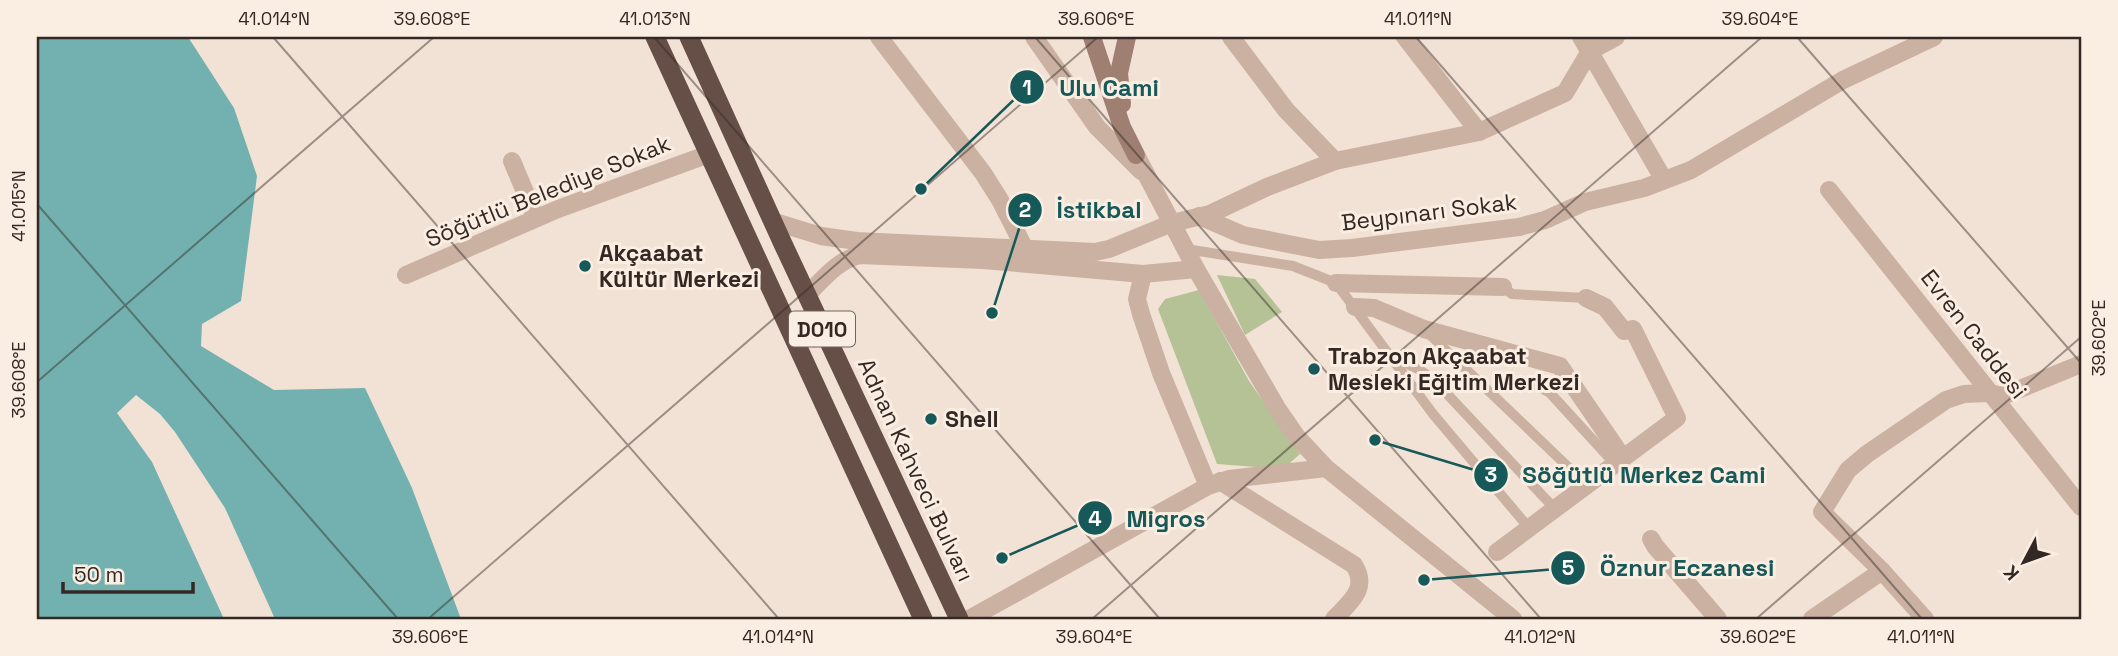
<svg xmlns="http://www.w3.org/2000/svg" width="2118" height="656" viewBox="0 0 2118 656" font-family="'Space Grotesk',sans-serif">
<rect width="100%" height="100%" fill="#f2e2d5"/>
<!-- green -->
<g fill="#b5c295">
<polygon points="1217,275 1255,279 1282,312 1245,335"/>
<polygon points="1199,290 1249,381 1300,454 1283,469 1217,464 1158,309 1165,299"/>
</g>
<!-- water -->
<polygon fill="#72b1af" points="37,37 188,37 234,108 257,176 241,301 202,324 201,346 274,390 365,388 412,488 461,619 275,619 225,508 175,432 160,414 136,395 117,413 152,462 224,619 37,619"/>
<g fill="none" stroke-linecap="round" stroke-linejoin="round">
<!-- service -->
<g stroke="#cbb1a1" stroke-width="10">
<polyline points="1186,249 1293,266 1336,283 1433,414 1529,528"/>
<polyline points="1503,287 1512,294 1586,298"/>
<polyline points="1427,332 1587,485"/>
<polyline points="1392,357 1420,370 1434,380 1555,509"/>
<polyline points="1534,384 1550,393 1615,464"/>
</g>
<!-- minor -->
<g stroke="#cbb1a1" stroke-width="18">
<polyline points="879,37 983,173 1000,200 1025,249"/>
<polyline points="1231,37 1286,110 1335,161"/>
<polyline points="1405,37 1479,132"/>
<polyline points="1581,37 1664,180"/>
<polyline points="512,161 536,218"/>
<polyline points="1829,190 2081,507"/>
<polyline points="1199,216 1243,235 1319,250 1352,248 1519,227 1545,220 1585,202 1644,188 1691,170 1843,80 1934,37"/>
<polyline points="772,221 821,236 857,241 1095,252 1109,249 1172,223 1210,214 1267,187 1335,161 1479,132 1565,93 1590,51 1616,37"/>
<polyline points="1143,274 1137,299 1141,314 1161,373 1208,486"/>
<polyline points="406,275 558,209 709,154"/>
<polyline points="1336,283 1503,287"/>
<path d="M807 295C823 279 837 261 859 255L983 260 1143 274 1196 269"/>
<polyline points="1355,307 1374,308 1424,329 1560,366 1623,458"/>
<path d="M1220 481 1354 565C1369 589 1350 602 1334 619"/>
<polyline points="1651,539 1655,546 1718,619"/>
<polyline points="1497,552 1677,418 1633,329 1624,331 1605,307 1586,298"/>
<polyline points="969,619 1208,486 1229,479 1326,468"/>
<polyline points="1812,619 1882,571"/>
<polyline points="1925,619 1882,571 1822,512 1848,470 1867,454 1946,400 1964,394 1989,393 2003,396 2081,364"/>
</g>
<!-- tertiary -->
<g stroke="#cbb1a1" stroke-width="18">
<polyline points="1034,37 1097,127 1141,171"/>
<polyline points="1136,155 1196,269 1277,408 1297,437 1326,468 1513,619"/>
</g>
<!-- secondary -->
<g stroke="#9e7f72" stroke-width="18">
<polyline points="1092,37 1122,127 1136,155"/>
<polyline points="1122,104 1119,73 1127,37"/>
</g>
<!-- trunk -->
<g stroke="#664f47" stroke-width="19">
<polyline points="655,37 923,619"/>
<polyline points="689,37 783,244 959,619"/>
</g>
</g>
<!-- ticks -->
<path fill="none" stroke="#342824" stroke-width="2" stroke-opacity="0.45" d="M273 37 779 619M654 37 1160 619M1035 37 1541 619M1416 37 1922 619M1797 37 2081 363M37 204 398 619M37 382 434 37M428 619 1098 37M1092 619 1762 37M1756 619 2081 337"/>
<!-- markers -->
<g fill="#175858" stroke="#faede1" stroke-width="2.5">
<circle cx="585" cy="266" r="7"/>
<circle cx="1314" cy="369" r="7"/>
<circle cx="931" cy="419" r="7"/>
</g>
<g text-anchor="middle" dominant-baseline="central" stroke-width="6" stroke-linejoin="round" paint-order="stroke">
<!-- shield labels -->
<rect fill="#faede1" stroke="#6f635d" stroke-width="2" x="789" y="311.5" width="66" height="35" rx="5"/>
<g font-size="21" font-weight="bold" fill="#342824">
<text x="822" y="329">D010</text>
</g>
<!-- street labels -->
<g font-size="23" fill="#342824" stroke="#faede1">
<text transform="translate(548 191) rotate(-22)">Söğütlü Belediye Sokak</text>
<text transform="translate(1429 212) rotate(-7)">Beypınarı Sokak</text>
<text transform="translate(1974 334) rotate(52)">Evren Caddesi</text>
<text transform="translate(916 470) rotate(65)">Adnan Kahveci Bulvarı</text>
</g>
<!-- poi labels -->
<g font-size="23" font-weight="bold" fill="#342824" stroke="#faede1" text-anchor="start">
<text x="599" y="253">Akçaabat<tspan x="599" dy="26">Kültür Merkezi</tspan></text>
<text x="1328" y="356">Trabzon Akçaabat<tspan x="1328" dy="26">Mesleki Eğitim Merkezi</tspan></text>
<text x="945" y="419">Shell</text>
</g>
</g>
<!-- callouts -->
<path fill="none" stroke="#175858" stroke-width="2.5" d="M921 189L1027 87M992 313L1025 210M1375 440L1491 475M1002 558L1095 518M1424 580L1568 568"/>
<g fill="#175858" stroke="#faede1" stroke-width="2.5">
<circle cx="921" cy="189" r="7"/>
<circle cx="992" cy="313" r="7"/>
<circle cx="1375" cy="440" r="7"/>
<circle cx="1002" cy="558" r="7"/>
<circle cx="1424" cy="580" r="7"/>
<circle cx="1027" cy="87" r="18"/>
<circle cx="1025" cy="210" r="18"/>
<circle cx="1491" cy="475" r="18"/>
<circle cx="1095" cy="518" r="18"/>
<circle cx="1568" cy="568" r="18"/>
</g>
<g font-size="21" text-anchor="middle" font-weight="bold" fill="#fff">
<text x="1027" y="95">1</text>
<text x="1025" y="217">2</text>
<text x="1491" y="482">3</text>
<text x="1095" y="526">4</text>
<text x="1568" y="575">5</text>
</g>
<g font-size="24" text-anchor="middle" font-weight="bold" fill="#175858" stroke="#faede1" stroke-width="6" stroke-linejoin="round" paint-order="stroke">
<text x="1109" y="96">Ulu Cami</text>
<text x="1099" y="218">İstikbal</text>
<text x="1644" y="483">Söğütlü Merkez Cami</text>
<text x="1166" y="527">Migros</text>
<text x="1687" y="576">Öznur Eczanesi</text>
</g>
<!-- border -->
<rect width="2118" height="656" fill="none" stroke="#faede1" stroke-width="77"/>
<!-- north arrow -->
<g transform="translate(2024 562) rotate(229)" stroke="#faede1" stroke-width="5" paint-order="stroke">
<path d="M0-5L12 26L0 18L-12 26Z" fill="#342824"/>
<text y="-10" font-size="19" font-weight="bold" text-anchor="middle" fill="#342824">K</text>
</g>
<!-- scale -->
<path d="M63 582v10h130v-10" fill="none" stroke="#342824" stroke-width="3.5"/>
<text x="74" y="582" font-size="21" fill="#342824" stroke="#faede1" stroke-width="5" paint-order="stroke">50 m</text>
<rect x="38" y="38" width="2042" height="580" fill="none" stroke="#342824" stroke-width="2.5"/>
<g font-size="18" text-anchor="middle" fill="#342824">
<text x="274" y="25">41.014°N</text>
<text x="432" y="25">39.608°E</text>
<text x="655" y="25">41.013°N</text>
<text x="1096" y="25">39.606°E</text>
<text x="1418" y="25">41.011°N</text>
<text x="1760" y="25">39.604°E</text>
<text transform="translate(19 206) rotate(-90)" y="6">41.015°N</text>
<text transform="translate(2099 338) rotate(-90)" y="6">39.602°E</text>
<text transform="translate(19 380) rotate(-90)" y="6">39.608°E</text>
<text x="430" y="643">39.606°E</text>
<text x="778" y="643">41.014°N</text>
<text x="1094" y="643">39.604°E</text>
<text x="1540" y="643">41.012°N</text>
<text x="1758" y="643">39.602°E</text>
<text x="1921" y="643">41.011°N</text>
</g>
</svg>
